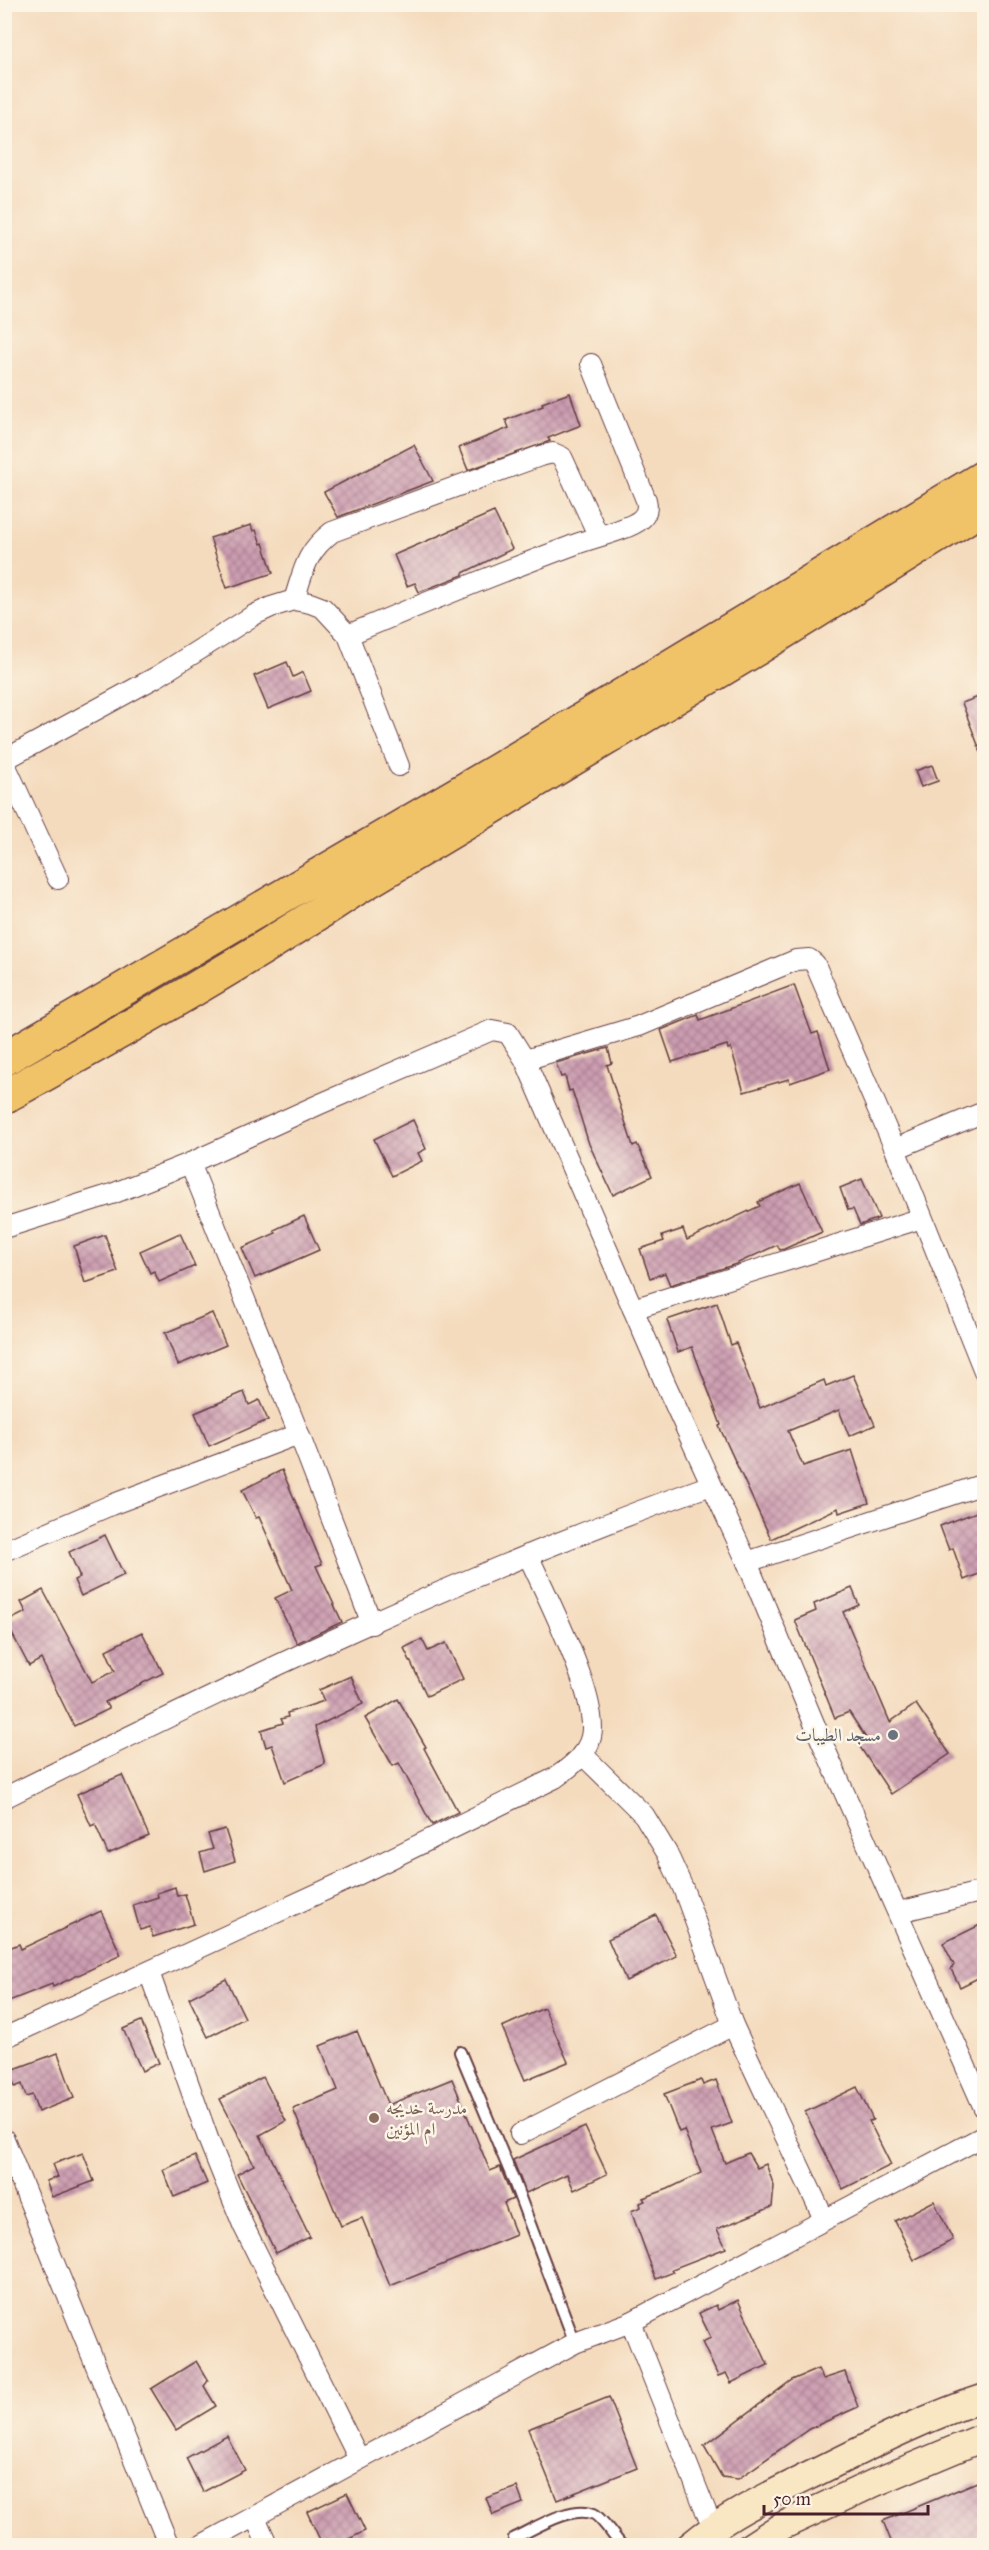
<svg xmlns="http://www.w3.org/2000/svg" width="989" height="2550" viewBox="0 0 989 2550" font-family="'IM FELL Great Primer',Amiri,serif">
<defs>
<pattern id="building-cross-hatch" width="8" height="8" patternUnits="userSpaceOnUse" patternTransform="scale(1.5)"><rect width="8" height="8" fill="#cc9db1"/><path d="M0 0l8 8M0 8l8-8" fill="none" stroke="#a87f90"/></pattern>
</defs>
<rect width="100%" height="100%" fill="#fcf5e5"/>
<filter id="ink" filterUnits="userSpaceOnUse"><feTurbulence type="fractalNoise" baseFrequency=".0167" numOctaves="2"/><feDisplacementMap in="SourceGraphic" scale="12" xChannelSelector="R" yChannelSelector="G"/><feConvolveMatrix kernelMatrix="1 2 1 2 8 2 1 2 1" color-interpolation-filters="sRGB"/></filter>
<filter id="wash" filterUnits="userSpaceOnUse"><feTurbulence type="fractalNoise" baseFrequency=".008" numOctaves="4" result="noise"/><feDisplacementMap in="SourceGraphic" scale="24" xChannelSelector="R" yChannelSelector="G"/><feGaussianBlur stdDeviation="1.35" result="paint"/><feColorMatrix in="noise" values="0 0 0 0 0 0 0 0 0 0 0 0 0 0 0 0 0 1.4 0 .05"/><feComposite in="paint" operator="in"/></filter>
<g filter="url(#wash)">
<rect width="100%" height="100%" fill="#f4dbbe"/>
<g id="blocks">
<!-- building -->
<g fill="url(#building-cross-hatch)">
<polygon points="570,393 581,425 548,438 550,441 468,470 459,448 509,428 506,420 543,406 542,403"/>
<polygon points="414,445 433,481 338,517 324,492"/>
<polygon points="494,512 512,549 463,573 463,575 419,592 415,583 407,586 394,555"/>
<polygon points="251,525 253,531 256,530 261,544 263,543 273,573 227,588 210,538"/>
<polygon points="287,662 293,677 303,672 311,691 268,709 254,676"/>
<polygon points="984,695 984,758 983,758 962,703"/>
<polygon points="932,765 938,781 921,787 915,771"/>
<polygon points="794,985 812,1034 818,1032 830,1069 790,1083 789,1079 744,1092 731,1048 728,1049 727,1045 672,1062 661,1030 698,1015 700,1020"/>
<polygon points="608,1048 612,1063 607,1065 633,1146 637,1144 652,1176 613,1195 589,1144 572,1090 569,1091 565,1076 561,1077 556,1063"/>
<polygon points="413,1120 426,1149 418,1153 422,1161 392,1176 374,1139"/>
<polygon points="862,1179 879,1218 860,1225 853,1209 848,1210 840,1188"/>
<polygon points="800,1183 822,1232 784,1249 780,1250 777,1245 736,1264 670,1285 665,1273 650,1278 640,1249 664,1241 662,1236 683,1229 687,1240 760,1206 758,1202"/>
<polygon points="304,1216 319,1250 255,1278 242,1248 276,1233 274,1230"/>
<polygon points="180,1233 195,1266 159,1282 154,1271 150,1273 140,1251"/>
<polygon points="105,1235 118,1272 85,1283 74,1246"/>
<polygon points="717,1303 731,1345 736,1343 760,1408 824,1380 826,1386 853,1375 875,1425 849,1436 839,1410 788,1431 803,1466 852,1450 869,1503 839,1513 838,1508 771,1539 719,1426 721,1425 692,1347 678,1352 667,1320"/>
<polygon points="212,1313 226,1345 178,1365 165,1333"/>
<polygon points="244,1392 249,1405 259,1400 268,1420 209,1446 195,1413"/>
<polygon points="282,1470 322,1564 316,1566 342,1622 297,1643 275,1598 292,1590 259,1517 256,1518 242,1490"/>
<polygon points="984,1509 984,1572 964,1580 953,1548 949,1550 940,1526"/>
<polygon points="105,1535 124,1575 81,1596 74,1580 80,1577 69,1552"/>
<polygon points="852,1588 859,1605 843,1612 890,1722 916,1704 950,1754 891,1794 858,1744 866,1738 849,1712 835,1718 795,1620 816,1611 814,1604"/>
<polygon points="43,1590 92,1682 115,1671 106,1650 142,1632 163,1673 105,1702 109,1709 74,1726 41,1659 29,1666 6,1622 26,1612 21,1602"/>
<polygon points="422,1639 428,1651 446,1643 463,1679 427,1696 404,1648"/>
<polygon points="351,1676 363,1704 315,1727 325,1764 285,1782 272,1745 266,1747 261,1730 283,1723 281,1719 288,1717 287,1713 324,1701 319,1690"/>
<polygon points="398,1699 426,1747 424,1748 458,1812 432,1825 399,1763 393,1766 365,1718"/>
<polygon points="122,1775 149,1836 108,1854 95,1824 91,1826 77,1794"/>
<polygon points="225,1829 235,1861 205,1871 200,1853 213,1849 208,1834"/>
<polygon points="175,1887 177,1896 185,1894 194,1924 153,1937 150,1927 140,1930 133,1905 158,1897 157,1893"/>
<polygon points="101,1911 121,1955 53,1987 52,1984 4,2003 4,1950 19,1944 21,1949"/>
<polygon points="656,1915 677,1956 626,1981 608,1939"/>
<polygon points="984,1923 984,1975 960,1987 951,1969 954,1965 943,1943"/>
<polygon points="226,1979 245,2018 208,2037 189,1998"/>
<polygon points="544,2008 568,2062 525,2080 502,2027"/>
<polygon points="141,2021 159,2063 142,2071 123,2029"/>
<polygon points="357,2031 388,2105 452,2079 490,2171 500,2167 506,2182 513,2199 504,2203 516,2235 390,2286 362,2218 341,2226 293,2109 338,2090 320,2046"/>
<polygon points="58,2053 74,2098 38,2112 32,2095 26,2097 22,2084 15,2087 9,2071"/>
<polygon points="263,2077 286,2121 260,2135 310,2237 276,2253 237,2174 254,2165 220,2099"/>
<polygon points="701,2080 703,2085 716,2080 732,2123 712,2130 725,2163 748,2153 757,2168 766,2164 774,2186 772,2207 717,2229 726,2248 672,2269 674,2272 656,2279 631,2211 641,2207 640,2203 645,2201 643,2198 668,2189 701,2173 684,2130 679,2132 664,2094"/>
<polygon points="857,2087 873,2120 869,2121 891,2165 843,2189 805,2112"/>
<polygon points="585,2127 607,2174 574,2190 567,2174 526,2193 513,2160"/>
<polygon points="83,2153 94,2181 52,2197 46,2181 58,2177 53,2164"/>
<polygon points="195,2156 207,2183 174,2197 163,2170"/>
<polygon points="934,2201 953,2240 914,2260 895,2221"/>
<polygon points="738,2300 768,2365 731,2383 726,2373 718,2376 702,2342 711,2338 699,2313 716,2305 718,2310"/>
<polygon points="196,2361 208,2381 204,2386 216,2406 176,2430 151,2389"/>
<polygon points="818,2369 823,2379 845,2372 858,2407 809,2429 738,2479 722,2477 704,2446 792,2380"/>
<polygon points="609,2397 637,2468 557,2500 528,2429"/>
<polygon points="227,2436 245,2470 203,2492 186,2458"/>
<polygon points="977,2482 984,2500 984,2539 970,2546 893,2546 883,2521"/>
<polygon points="517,2487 523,2503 493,2515 486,2498"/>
<polygon points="347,2493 365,2531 335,2546 323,2546 307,2512"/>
</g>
</g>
</g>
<g filter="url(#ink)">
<use href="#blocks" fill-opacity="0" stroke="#643b41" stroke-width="1.5"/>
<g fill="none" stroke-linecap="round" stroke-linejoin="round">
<!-- lane casing -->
<g stroke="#643b41" stroke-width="14">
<g id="lane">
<polyline points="460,2052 513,2179 575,2343"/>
<path d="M514 2538C534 2529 572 2504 594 2514 601 2517 615 2538 622 2546"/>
</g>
</g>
<!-- street casing -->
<g stroke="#643b41" stroke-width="22">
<g id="street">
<path d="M294 600C304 570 305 553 332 532L540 456 553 453 562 457 598 535"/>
<path d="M348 635C422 604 496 574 571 546 588 539 628 530 640 520 647 515 648 507 646 500L591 364"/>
<polyline points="4,760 158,676 254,615 271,607 294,600 310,603 323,608 348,635 399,766"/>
<polyline points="4,762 58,879"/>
<polyline points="525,1060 639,1026 796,960 809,959 815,964 895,1149 984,1371"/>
<polyline points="895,1149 984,1112"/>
<polyline points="190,1163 299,1434 372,1624"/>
<polyline points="4,1228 112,1194 190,1163 320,1104 492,1030 508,1033 525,1060 666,1385 747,1562 821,1740 984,2108"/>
<polyline points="633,1309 922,1218"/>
<polyline points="4,1551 111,1505 299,1434"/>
<polyline points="747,1562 984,1484"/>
<polyline points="582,1754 644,1815 667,1853 683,1888 733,2025 824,2219"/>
<path d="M4 1798C235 1683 468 1571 711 1485"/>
<polyline points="899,1912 984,1891"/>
<polyline points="149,1972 209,2141 243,2225 359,2459"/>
<path d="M4 2038 345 1881 555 1778C569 1768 587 1755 591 1737 600 1699 545 1593 528 1555"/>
<polyline points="520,2134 733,2025"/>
<polyline points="4,2139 169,2546"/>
<polyline points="631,2322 707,2514 715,2525"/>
<polyline points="255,2517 268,2546"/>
<polyline points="200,2546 575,2343 631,2322 984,2136"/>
</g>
</g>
<!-- secondary casing -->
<g stroke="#643b41" stroke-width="30">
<g id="secondary">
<path d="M690 2546C732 2511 781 2490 829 2466 879 2441 931 2415 984 2398"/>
<polyline points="751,2546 782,2526 874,2483 984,2437"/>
</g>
</g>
<!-- highway casing -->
<g stroke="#643b41" stroke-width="36">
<g id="highway">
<polyline points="4,1059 498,770 984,477"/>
<path d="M4 1097C124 1030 243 964 357 888L756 649 984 507"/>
</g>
</g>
<!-- lane -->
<use href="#lane" stroke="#fff" stroke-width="10"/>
<!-- street -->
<use href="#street" stroke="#fff" stroke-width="20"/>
<!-- secondary -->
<use href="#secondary" stroke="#f9e7c3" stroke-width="27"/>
<!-- highway -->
<use href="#highway" stroke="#f1c369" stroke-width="33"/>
</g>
</g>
<!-- markers -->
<circle fill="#6b7280" stroke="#fcf5e5" stroke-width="2" cx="893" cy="1735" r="6"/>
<circle fill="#8d6e63" stroke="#fcf5e5" stroke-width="2" cx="374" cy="2118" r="6"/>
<g text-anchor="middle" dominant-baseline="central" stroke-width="5" stroke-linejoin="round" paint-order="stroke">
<!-- worship labels -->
<g font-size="18" fill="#5b616d" stroke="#fcf5e5" text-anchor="end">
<text x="881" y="1735">مسجد الطيبات</text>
</g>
<!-- education labels -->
<g font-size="18" fill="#785e54" stroke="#fcf5e5" text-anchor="start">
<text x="386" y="2108">مدرسة خديجه<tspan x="386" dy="21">ام المؤنين</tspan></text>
</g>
</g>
<!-- margin -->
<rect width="989" height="2550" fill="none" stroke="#fcf5e5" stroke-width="24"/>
<!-- scale -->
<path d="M764 2505v9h164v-9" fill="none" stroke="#4a1f2b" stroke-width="3"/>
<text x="773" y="2505" font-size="18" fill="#4a1f2b" stroke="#fcf5e5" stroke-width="4.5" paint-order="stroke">50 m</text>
</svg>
